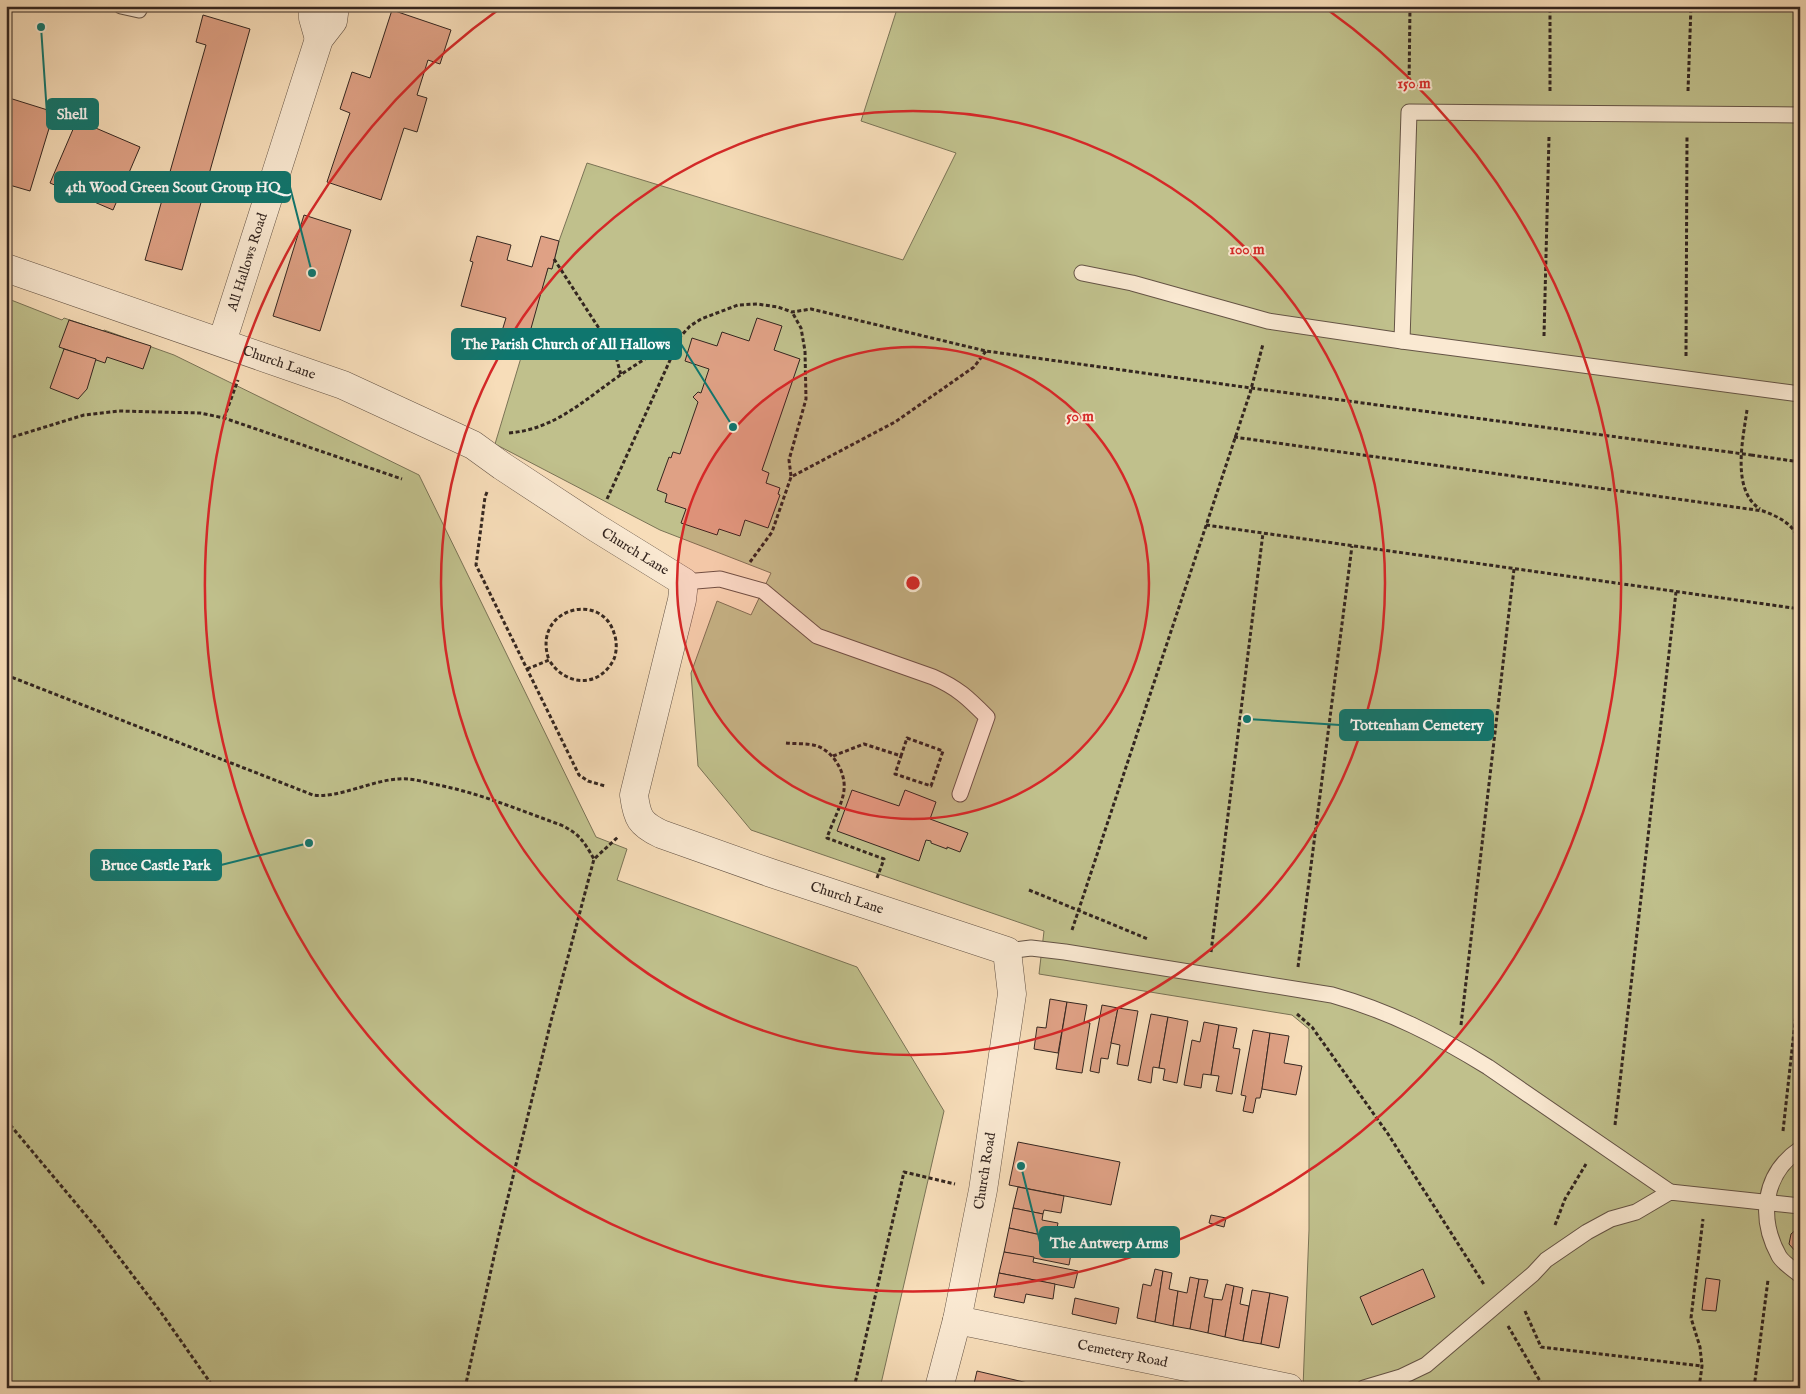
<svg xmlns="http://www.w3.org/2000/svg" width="1806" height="1394" viewBox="0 0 1806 1394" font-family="'IM FELL English',serif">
<rect width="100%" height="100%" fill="#f7ddb9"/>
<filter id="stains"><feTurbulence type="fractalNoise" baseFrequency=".004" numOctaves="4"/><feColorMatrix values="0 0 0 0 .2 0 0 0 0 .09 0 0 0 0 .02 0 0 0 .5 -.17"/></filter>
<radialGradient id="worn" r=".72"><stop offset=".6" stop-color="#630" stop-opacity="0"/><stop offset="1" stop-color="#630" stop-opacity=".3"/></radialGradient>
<!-- green -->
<g fill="#c0c08c" stroke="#7a7356">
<polygon points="898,6 1800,6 1800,1388 1303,1388 1309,1230 1309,1029 1292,1015 1039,974 1044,931 751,830 698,766 691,673 717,601 751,615 771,573 660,530 495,444 548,268 552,269 559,241 587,163 903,260 956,153 861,121"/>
<polygon points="6,298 62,320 64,318 103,331 104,330 174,355 419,475 596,837 627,849 617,880 857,967 944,1111 880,1388 6,1388"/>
</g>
<!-- building -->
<g fill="#dfa185" stroke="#342620">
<polygon points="392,10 451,30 440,64 428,60 417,95 427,98 417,132 404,128 381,200 327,182 350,113 340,109 352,72 370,78"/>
<polygon points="203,15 250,29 182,270 145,260 206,45 196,42"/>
<polygon points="6,97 54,112 30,191 6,184"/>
<polygon points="77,120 140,147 113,210 50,183"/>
<polygon points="304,215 351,230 320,331 273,316"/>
<polygon points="477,236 511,245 507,260 532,267 541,236 559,241 552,269 548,268 528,339 502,331 506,318 461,306 473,262 470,261"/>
<polygon points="757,318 782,326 774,350 800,359 762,470 769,473 766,483 780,488 778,494 780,495 768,528 745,520 740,536 719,529 717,535 681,523 686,509 665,502 667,494 657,490 669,457 671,458 673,452 680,454 698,402 693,397 698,392 701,393 709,369 685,361 692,338 717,346 722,332 749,341"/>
<polygon points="69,320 151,346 143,369 107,357 105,363 59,347"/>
<polygon points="64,349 96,359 87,389 78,399 50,388"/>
<polygon points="852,790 899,806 905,790 936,802 930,819 968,833 960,852 947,847 947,849 931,843 931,841 926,840 919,861 837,831"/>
<polygon points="1050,999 1067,1002 1058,1053 1034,1049 1037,1027 1046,1028"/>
<polygon points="1067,1002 1087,1005 1084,1022 1090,1023 1082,1073 1056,1069"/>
<polygon points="1102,1005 1118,1008 1108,1059 1101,1058 1099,1073 1090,1071"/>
<polygon points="1118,1008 1138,1011 1128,1066 1117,1064 1120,1045 1111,1043"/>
<polygon points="1151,1014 1168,1017 1159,1068 1153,1067 1151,1083 1138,1080"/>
<polygon points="1168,1017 1188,1021 1177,1083 1163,1080 1165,1069 1159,1068"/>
<polygon points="1204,1022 1219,1025 1211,1075 1203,1074 1201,1088 1184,1085 1192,1040 1200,1042"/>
<polygon points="1219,1025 1237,1028 1233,1048 1240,1049 1232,1094 1216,1091 1219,1076 1211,1075"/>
<polygon points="1253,1030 1270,1033 1262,1089 1260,1098 1256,1098 1253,1113 1243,1111 1246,1096 1241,1095"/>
<polygon points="1270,1033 1289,1036 1284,1063 1302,1066 1296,1095 1262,1089"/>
<polygon points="1018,1142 1120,1162 1111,1205 1009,1185"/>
<polygon points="1018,1187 1064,1196 1061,1213 1044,1210 1043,1214 1013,1208"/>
<polygon points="1013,1208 1043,1214 1042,1220 1058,1223 1055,1238 1009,1228"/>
<polygon points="1211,1215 1226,1218 1224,1227 1209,1223"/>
<polygon points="1799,1227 1800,1227 1800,1252 1796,1252 1789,1244 1791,1234"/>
<polygon points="1009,1228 1073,1242 1069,1265 1004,1252"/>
<polygon points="1004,1252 1034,1257 1033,1262 1078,1271 1074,1288 999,1273"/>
<polygon points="1155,1269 1163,1271 1155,1322 1137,1318 1143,1284 1151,1286"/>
<polygon points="1423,1269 1435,1297 1372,1325 1360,1297"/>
<polygon points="1163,1271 1172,1273 1169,1289 1178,1291 1173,1326 1155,1322"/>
<polygon points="999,1273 1055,1284 1053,1299 1026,1294 1024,1303 994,1297"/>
<polygon points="1190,1277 1199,1279 1190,1329 1173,1326 1178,1291 1187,1293"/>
<polygon points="1706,1278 1720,1280 1716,1311 1702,1310"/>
<polygon points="1199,1279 1208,1280 1204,1297 1213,1299 1208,1333 1190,1329"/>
<polygon points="1226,1284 1234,1286 1225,1337 1208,1333 1213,1299 1222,1300"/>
<polygon points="1234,1286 1243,1288 1240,1304 1249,1306 1243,1341 1225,1337"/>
<polygon points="1252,1290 1270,1293 1261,1344 1243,1341"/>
<polygon points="1270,1293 1288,1297 1279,1348 1261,1344"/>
<polygon points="1075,1298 1119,1308 1116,1324 1072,1314"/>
<polygon points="977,1371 1049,1388 973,1388"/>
</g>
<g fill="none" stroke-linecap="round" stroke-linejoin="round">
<!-- service casing -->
<g stroke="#655446" stroke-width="17">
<g id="service">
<polyline points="121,6 139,10 141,6"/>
<polyline points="1082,273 1132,283 1268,321 1402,341 1800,394"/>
<polyline points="1402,341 1409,112 1800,115"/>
<path d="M684 582 720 579 763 591 817 636 933 677C958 688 968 698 987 717L960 794"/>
<path d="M1007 951 1031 948 1065 952 1332 995C1389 1011 1438 1036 1488 1067L1670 1192"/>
<path d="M1800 1149C1763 1174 1758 1218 1779 1256 1783 1263 1793 1269 1800 1275"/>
<polyline points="1364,1388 1401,1377 1426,1365 1533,1274 1546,1260 1587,1232 1611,1219 1636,1212 1670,1192 1800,1206"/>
</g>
</g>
<!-- minor casing -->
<g stroke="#655446" stroke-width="29">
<g id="minor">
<polyline points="313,6 313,18 319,39"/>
<path id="s1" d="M6 268 343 385 473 445 502 466 595 527 684 582 682 600 634 795C637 818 640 824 661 834L771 873 1007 951 1012 994 983 1190 957 1320 939 1388"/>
<path id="s2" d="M222 342 319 39 333 21 335 6"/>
<path id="s3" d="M957 1320 1289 1388"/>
</g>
</g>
<!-- path -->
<g stroke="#342620" stroke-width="3" stroke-dasharray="4 2.5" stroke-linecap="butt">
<polyline points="1409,88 1410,6"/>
<polyline points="1550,91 1550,6"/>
<polyline points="1688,91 1691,6"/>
<polyline points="554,259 615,353 621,375"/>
<polyline points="1544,336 1549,137"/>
<polyline points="1686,356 1687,137"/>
<path d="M1747 410C1743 439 1731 490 1760 509"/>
<polyline points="224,418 238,380"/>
<path d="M509 433C555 429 583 401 619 376 639 362 660 350 680 337"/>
<path d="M1234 437 1763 511C1779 517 1794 524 1800 542"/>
<polyline points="6,439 84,415 119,411 200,413 224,418 402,479"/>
<polyline points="1751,455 1800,462"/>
<polyline points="791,476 789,460 806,399 805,351 801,328 792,312"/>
<polyline points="487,492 485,497 476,565 579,775 588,781 605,786"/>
<polyline points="607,499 681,336 690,326 701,319 738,305 757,304 778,307 792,312 811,309 986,351 1251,388 1729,452"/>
<polyline points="1206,525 1800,609"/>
<polyline points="750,562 772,532 791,477 895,422 974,367 986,351"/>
<polyline points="1800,637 1798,656 1800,670"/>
<path d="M527 669 549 660C565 686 599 689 614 659 617 651 617 641 614 633 601 590 531 609 549 660"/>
<path d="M6 675 313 795C337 799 372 780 399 779 410 778 422 781 433 784 477 792 519 810 561 825 580 834 584 842 594 859"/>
<path d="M786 743C796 744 808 743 817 746 834 752 846 773 844 790 843 803 831 825 827 838L884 859 877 878"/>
<polyline points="833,756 864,744 901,756 907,738 943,751 931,786 895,774 901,756"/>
<polyline points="1029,890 1148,939"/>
<polyline points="1072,930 1250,393 1263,344"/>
<polyline points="1211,952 1263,533"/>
<polyline points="1298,967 1352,546"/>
<polyline points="1297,1014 1312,1027 1388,1134 1485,1286"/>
<polyline points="1461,1025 1514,569"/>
<polyline points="6,1120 99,1231 160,1311 214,1388"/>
<polyline points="1615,1125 1676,592"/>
<polyline points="1783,1131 1800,977"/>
<polyline points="1555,1225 1565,1199 1586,1164"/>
<polyline points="1525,1311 1541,1347 1702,1366"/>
<polyline points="1508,1326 1544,1388"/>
<polyline points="465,1388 499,1234 551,1021 594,859 618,837"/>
<polyline points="854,1388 904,1172 955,1184"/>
<polyline points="1699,1388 1702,1366 1700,1347 1691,1318 1703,1219"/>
<polyline points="1754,1388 1768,1280"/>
</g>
<!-- service -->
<use href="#service" stroke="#fae9d2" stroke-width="15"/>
<!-- minor -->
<use href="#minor" stroke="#fae9d2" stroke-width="28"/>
<!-- path-bridge -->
<polyline stroke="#342620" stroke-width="3" stroke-dasharray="4 2.5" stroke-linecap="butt" points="1729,452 1751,455"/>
</g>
<!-- distance rings -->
<circle cx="913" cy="583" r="236" fill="#d62828" fill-opacity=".12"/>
<g fill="none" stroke="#d62828" stroke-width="2.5">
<circle cx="913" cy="583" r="236"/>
<circle cx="913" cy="583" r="472"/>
<path d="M1324 7A708 708 0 1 1 502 7"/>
</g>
<g text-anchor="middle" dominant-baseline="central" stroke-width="4" stroke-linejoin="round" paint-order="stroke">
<!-- street labels -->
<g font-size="14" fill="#342620" stroke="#fae9d2">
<text stroke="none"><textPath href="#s2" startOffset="84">All Hallows Road</textPath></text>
<text stroke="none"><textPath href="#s1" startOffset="289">Church Lane</textPath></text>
<text stroke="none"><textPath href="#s1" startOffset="694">Church Lane</textPath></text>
<text stroke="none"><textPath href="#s1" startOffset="1218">Church Lane</textPath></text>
<text transform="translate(985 1171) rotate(-81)">Church Road</text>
<text stroke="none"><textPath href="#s3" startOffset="169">Cemetery Road</textPath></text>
</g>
</g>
<circle cx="913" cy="583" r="8" fill="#d62828" stroke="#fae9d2" stroke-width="2.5"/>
<g font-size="15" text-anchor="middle" font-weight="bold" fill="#d62828" stroke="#fae9d2" stroke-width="4" stroke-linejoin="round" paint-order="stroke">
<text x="1414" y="88">150 m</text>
<text x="1247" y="254">100 m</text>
<text x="1080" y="421">50 m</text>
</g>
<!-- callouts -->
<path fill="none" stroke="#0f766e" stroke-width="2" d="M41 27L47 114M312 273L290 187M733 427L681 344M1247 719L1340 725M309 843L221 865M1021 1166L1040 1242"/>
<g fill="#0f766e" stroke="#fae9d2" stroke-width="2">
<circle cx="41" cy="27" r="5"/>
<circle cx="312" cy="273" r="5"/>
<circle cx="733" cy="427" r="5"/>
<circle cx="1247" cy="719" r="5"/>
<circle cx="309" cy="843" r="5"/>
<circle cx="1021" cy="1166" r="5"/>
</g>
<g fill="#0f766e" stroke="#0f766e" stroke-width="2">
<rect x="47" y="99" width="51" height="30" rx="5"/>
<rect x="55" y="172" width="235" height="30" rx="5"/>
<rect x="452" y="329" width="229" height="30" rx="5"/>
<rect x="1340" y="710" width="153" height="30" rx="5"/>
<rect x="91" y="850" width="130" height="30" rx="5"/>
<rect x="1040" y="1227" width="139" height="30" rx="5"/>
</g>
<g font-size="15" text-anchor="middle" font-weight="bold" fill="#fff">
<text x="72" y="119">Shell</text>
<text x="173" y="192">4th Wood Green Scout Group HQ</text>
<text x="566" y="349">The Parish Church of All Hallows</text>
<text x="1417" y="730">Tottenham Cemetery</text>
<text x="156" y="870">Bruce Castle Park</text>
<text x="1109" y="1248">The Antwerp Arms</text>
</g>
<!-- margin -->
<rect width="1806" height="1394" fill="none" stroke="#f7ddb9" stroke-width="25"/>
<rect x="8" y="8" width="1791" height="1379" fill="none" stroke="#342620" stroke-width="2.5"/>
<rect x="12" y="12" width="1781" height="1369" fill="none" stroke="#342620"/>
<rect width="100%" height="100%" filter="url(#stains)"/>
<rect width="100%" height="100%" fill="url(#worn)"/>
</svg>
